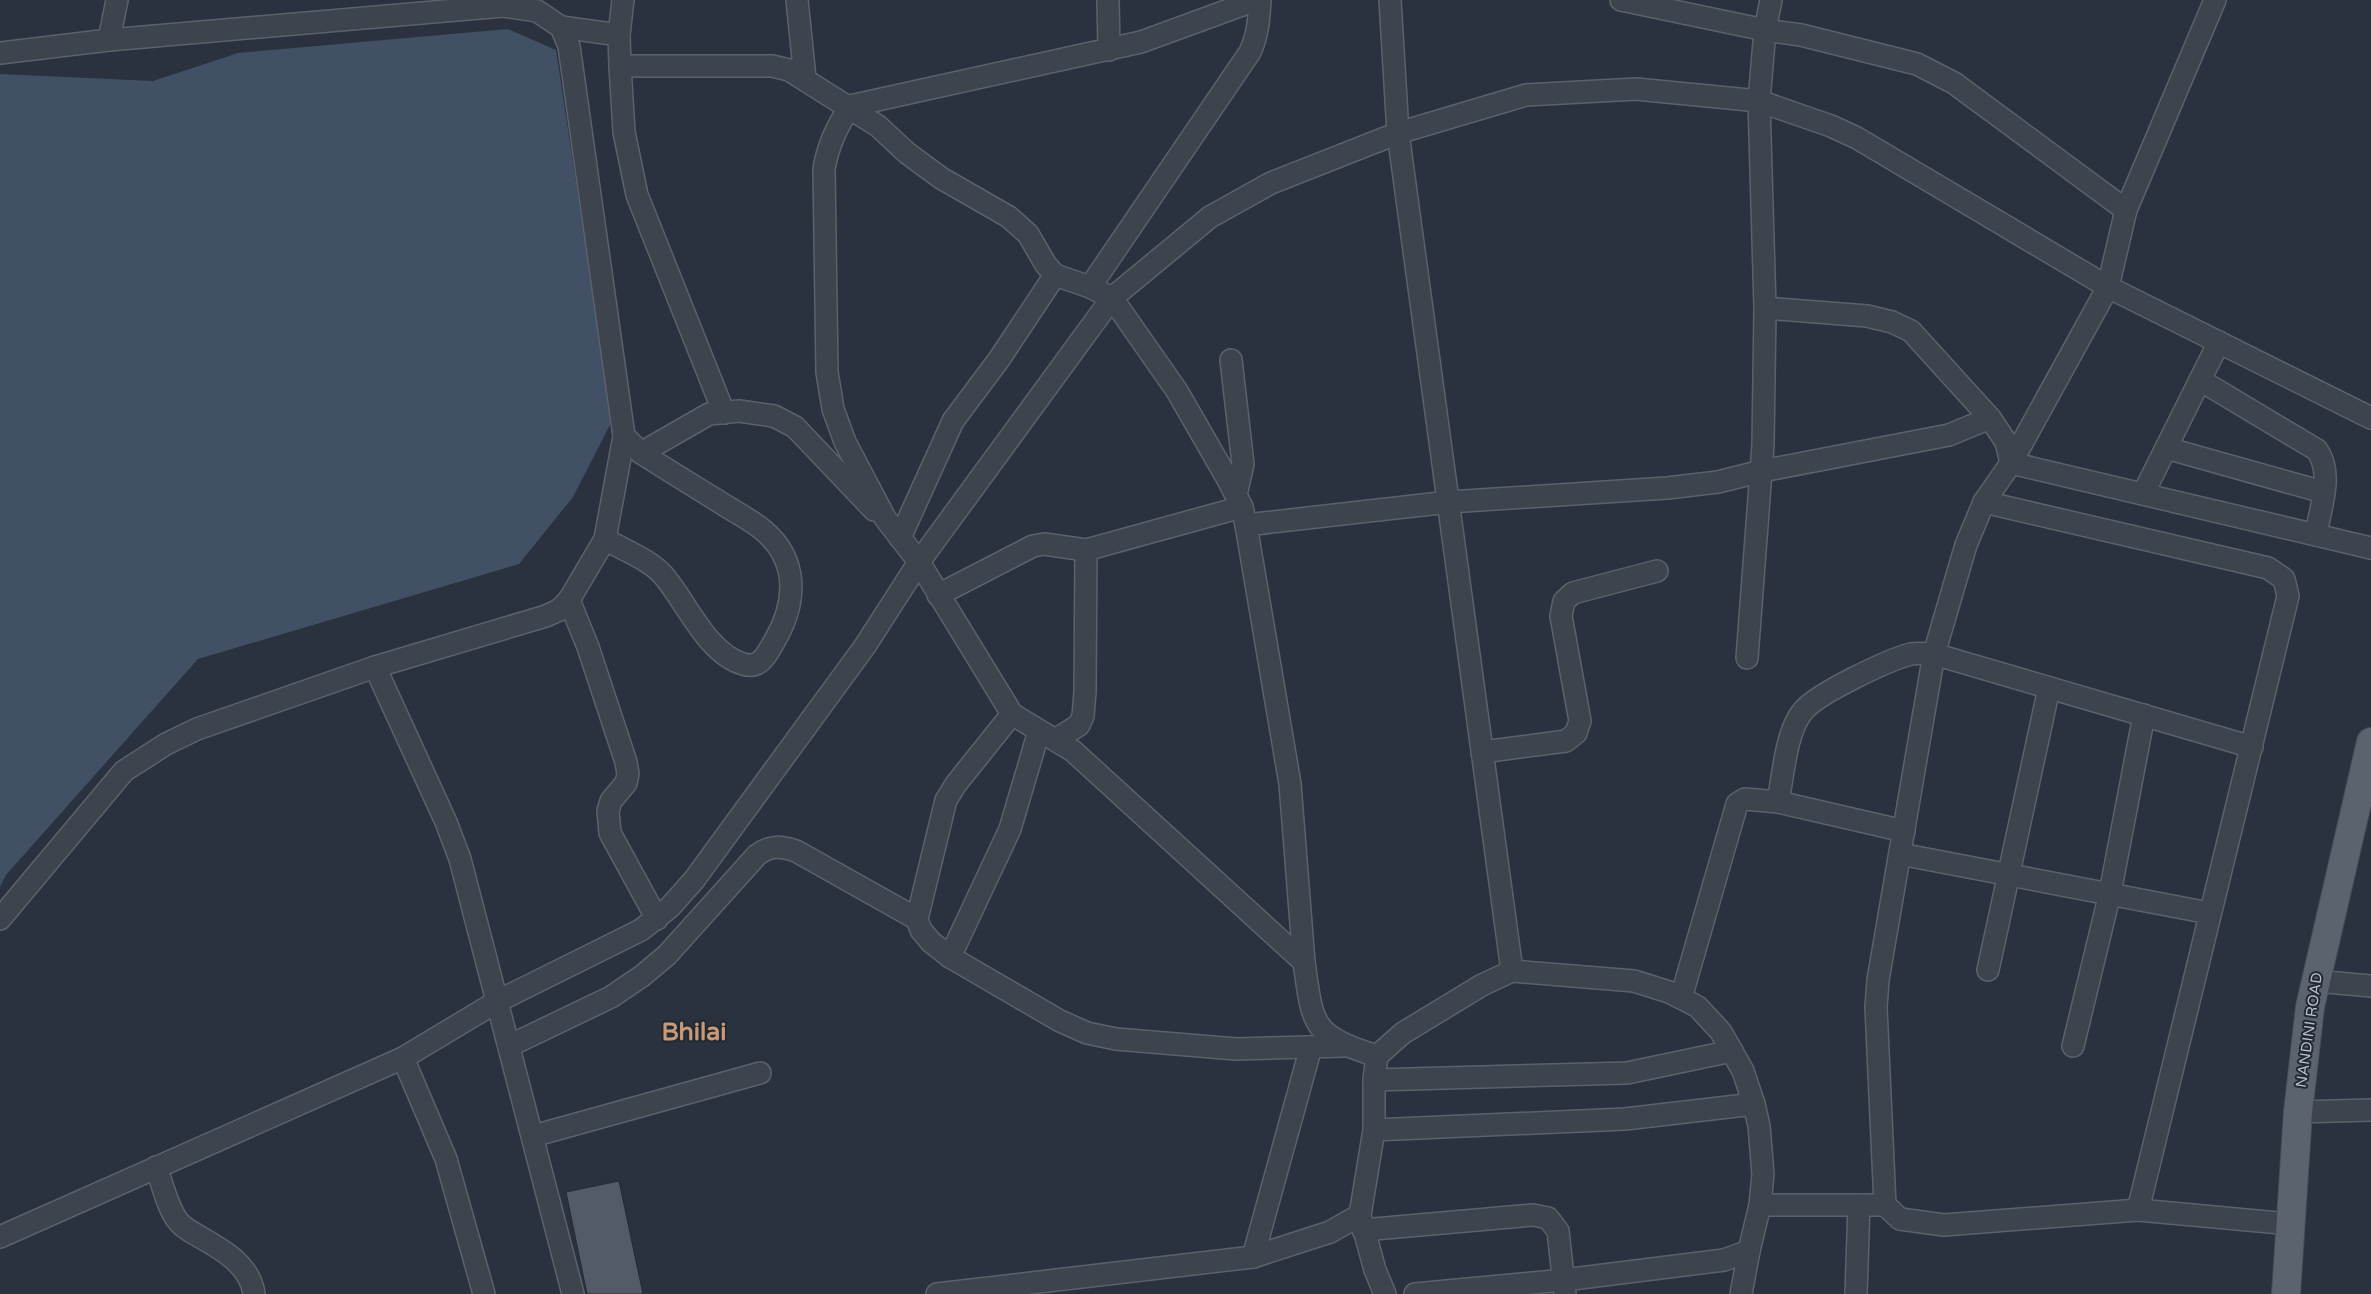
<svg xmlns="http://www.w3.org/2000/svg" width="2371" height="1294" viewBox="0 0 2371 1294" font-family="'Varela Round',sans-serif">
<rect width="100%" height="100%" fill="#29323e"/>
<!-- water -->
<polygon fill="#415065" points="508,29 556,50 612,421 573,497 519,564 198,659 6,875 0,887 0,74 153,81 238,53"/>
<!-- building -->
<polygon fill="#535b68" stroke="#242b35" points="619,1181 643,1294 587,1294 566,1192"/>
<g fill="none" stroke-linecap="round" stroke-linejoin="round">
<!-- street casing -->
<g stroke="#5b626c" stroke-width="24">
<g id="street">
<polyline points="797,0 805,78"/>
<polyline points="1108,0 1109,50"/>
<path d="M1256 0 1141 42 850 106C837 127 828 145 824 169L827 372 833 409 845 442 885 518 919 562 1012 714 1073 751 1304 962C1313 1026 1311 1035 1377 1056"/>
<polyline points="1390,0 1398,133 1512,971"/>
<polyline points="1621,0 1765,30 1801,35 1917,64 1954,83 2126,210"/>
<polyline points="2215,0 2126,210 2108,287 2011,463 1984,502 1966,545 1934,654 1878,980 1876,1007 1885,1205 1900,1219 1944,1225 2138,1210 2291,1224"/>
<polyline points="561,27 619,35 620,66 772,66 789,70 878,126 907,153 941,178 1009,217 1028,234 1046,265 1055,275 1090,287 1112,298 1177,391 1227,478 1242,507 1246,525 1290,784 1304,962"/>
<polyline points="619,35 623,0"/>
<polyline points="109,40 117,0"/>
<polyline points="0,53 109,40 503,6"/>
<polyline points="620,66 624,132 637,195 724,413"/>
<path d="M1090 287 1250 52C1258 35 1259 18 1260 0"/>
<polyline points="1765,308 1867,316 1892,322 1911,331 1990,418 2006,442 2011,463 2371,548"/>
<polyline points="1231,360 1243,464 1236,495"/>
<path d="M2200 380 2317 450C2334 475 2320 507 2316 535"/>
<polyline points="2166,448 2323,492"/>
<polyline points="641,453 709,414 739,411 774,416 795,427 874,510"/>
<polyline points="2143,494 2219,342"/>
<polyline points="1984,502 2268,568 2284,579 2288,596 2138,1210"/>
<polyline points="1246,525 1449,502 1667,488 1718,482 1762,471 1949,435 1990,418"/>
<polyline points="900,538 953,421 1000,358 1055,275"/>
<path d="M605 539C623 550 649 559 663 575 686 601 707 654 743 664 761 670 768 652 775 640 797 602 799 560 763 530 750 519 733 511 718 501 692 485 666 469 641 453L624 436"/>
<polyline points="938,595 1033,546 1044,544 1086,550 1242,507"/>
<polyline points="569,600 588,647 626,762 628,774 626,783 611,801 608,811 610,833 657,919"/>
<polyline points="1747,658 1763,445 1765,308 1759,101 1765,30 1771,0"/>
<polyline points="375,667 446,822 460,859 573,1294"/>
<polyline points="1012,714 956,784 946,800 917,919 921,930 931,942 950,957 1060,1021 1087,1033 1116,1039 1236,1049 1345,1046"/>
<polyline points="1055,740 1079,725 1083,716 1085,692 1086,550"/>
<polyline points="1482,752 1566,741 1576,733 1580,721 1561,616 1564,601 1573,593 1657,571"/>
<polyline points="1778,802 1904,831"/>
<polyline points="1900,854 2209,913"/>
<polyline points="0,919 124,771 166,744 197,729 375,667 546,616 559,610 569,600 605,539 624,436 569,46 561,27 537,11 503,6 494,0"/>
<polyline points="950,957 1010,829 1039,731"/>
<polyline points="1988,970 2049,688"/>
<polyline points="2316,981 2371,986"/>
<path d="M1681 998 1737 804 1745 799 1778 802C1783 776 1786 731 1803 711 1818 693 1888 660 1911 654 1918 653 1926 654 1934 654L2252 747"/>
<path d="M509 1046 611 997 642 976 667 955 757 855C771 845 780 846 796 851L917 919"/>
<polyline points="2073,1046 2110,893 2144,715"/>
<polyline points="403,1058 446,1159 484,1294"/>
<polyline points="1374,1080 1627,1073 1732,1051"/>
<polyline points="2298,1112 2371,1110"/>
<polyline points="1374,1130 1625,1119 1754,1104"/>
<polyline points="533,1136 760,1073"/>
<path d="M156 1167C163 1185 167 1207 178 1221 184 1229 192 1232 200 1237 223 1250 250 1265 254 1294"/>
<polyline points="1760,1205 1885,1205"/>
<polyline points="1363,1230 1533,1215 1548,1218 1558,1231 1565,1294"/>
<polyline points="0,1237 403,1058 498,1001 641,930 670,907 694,880 865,646 919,562 1112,298 1210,217 1271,183 1398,133 1526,95 1636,89 1759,101 1831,126 1857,138 2108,287 2371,418"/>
<polyline points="1253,1257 1311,1047"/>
<polyline points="937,1294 1253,1257 1330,1232 1360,1215"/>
<polyline points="1385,1294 1375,1270 1360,1215 1374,1130 1374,1080 1377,1056 1403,1033 1482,985 1512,971 1634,981 1669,992 1681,998 1698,1007 1721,1032 1743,1071 1754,1104 1759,1126 1763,1174 1760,1205 1749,1251 1724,1260 1564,1280 1415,1294"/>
<polyline points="1741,1294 1749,1251"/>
<polyline points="1856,1294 1859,1205"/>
</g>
</g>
<!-- primary casing -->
<g stroke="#464d57" stroke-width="30">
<polyline id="primary" points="2286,1294 2298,1112 2310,1007 2371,742"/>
</g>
<!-- street -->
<use href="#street" stroke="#3d444e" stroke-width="21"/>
<!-- primary -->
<use href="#primary" stroke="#5b636e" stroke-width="28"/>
</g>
<g text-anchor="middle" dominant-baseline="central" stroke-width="4" stroke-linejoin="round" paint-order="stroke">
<!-- street labels -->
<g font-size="15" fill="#b9bfc9" stroke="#212933">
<text transform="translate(2309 1030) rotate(-82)">NANDINI ROAD</text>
</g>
<!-- town labels -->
<g font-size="25" font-weight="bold" fill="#c99874" stroke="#212933">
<text x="694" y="1032">Bhilai</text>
</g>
</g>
</svg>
